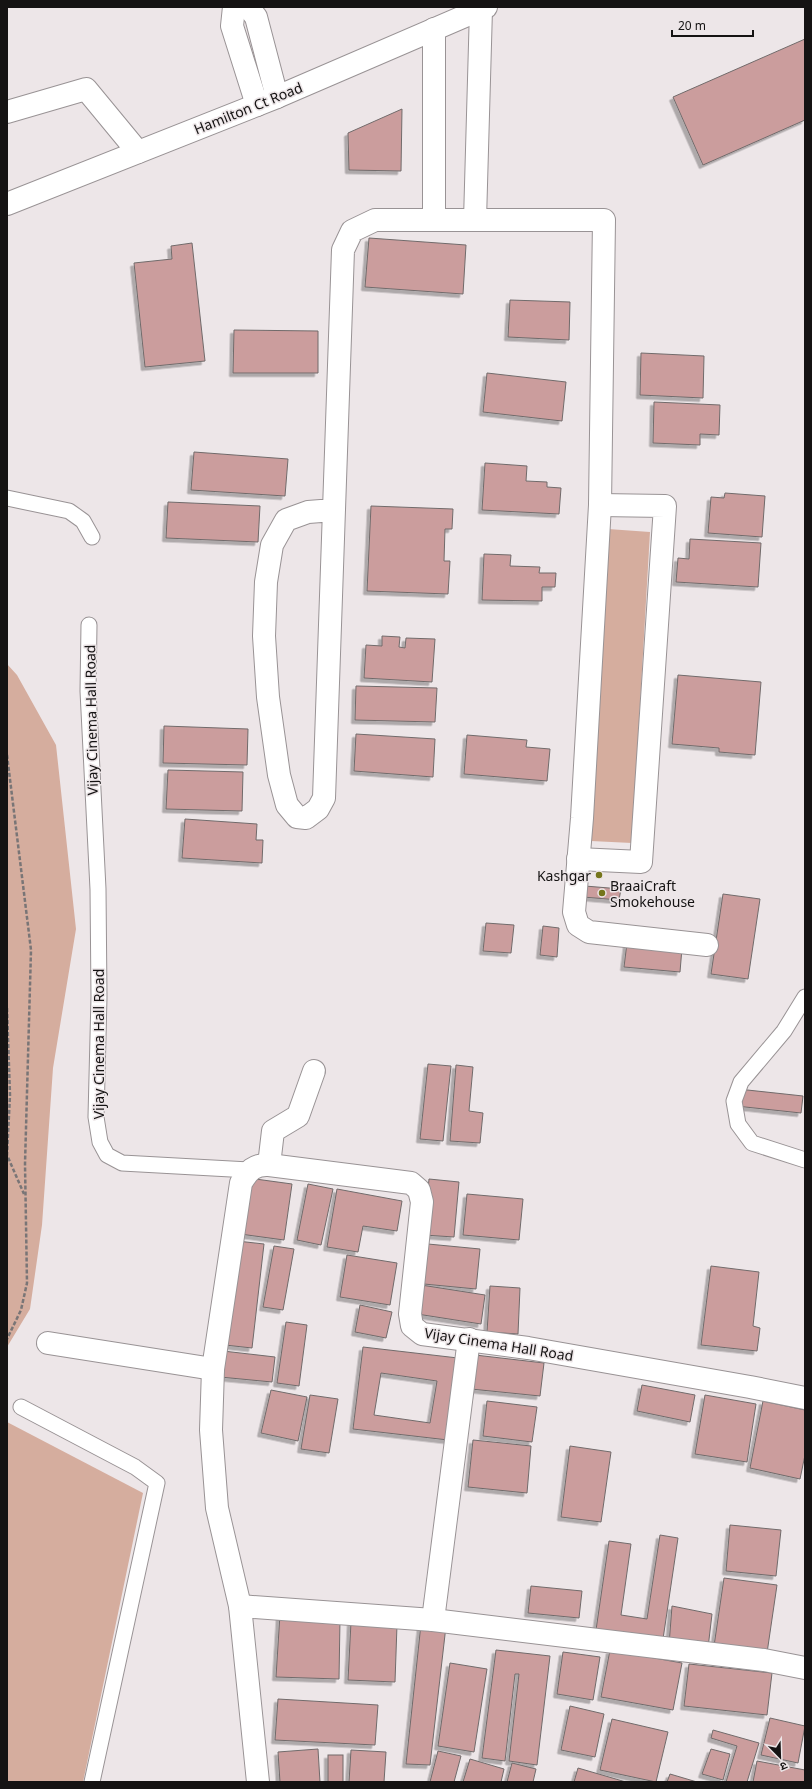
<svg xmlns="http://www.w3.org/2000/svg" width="812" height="1789" viewBox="0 0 812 1789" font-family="'Noto Sans','Noto Sans Devanagari',sans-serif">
<defs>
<filter id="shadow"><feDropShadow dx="-3.5" dy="3.5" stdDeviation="0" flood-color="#0004"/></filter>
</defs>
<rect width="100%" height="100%" fill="#ede6e8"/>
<!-- green -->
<g fill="#d5ad9e">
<polygon points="608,529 650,532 632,843 591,841"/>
<polygon points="7,664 17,675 56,745 76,929 53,1068 42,1225 30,1309 7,1347"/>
<polygon points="7,1422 143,1493 83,1782 7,1782"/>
</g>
<!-- building -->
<g fill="#cb9d9d" stroke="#716b6b" fill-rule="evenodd" filter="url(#shadow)">
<polygon points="805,39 805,120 703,165 673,97"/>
<polygon points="402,109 401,171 349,170 348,133"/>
<polygon points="369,238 466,245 463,294 365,287"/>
<polygon points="192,243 205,361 145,367 134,263 172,259 171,246"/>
<polygon points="510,300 570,302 569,340 508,337"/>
<polygon points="234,330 318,331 318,373 233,373"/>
<polygon points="641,353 704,356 703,398 640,395"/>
<polygon points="487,373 566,382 562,421 483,412"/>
<polygon points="654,402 720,405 719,435 700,434 700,445 653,443"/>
<polygon points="194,452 288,459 285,496 191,490"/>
<polygon points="485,463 527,466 526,481 547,482 547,487 561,488 559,514 482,510"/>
<polygon points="725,493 765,496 762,537 708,533 711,497 724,498"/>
<polygon points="168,502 260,506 258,542 166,538"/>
<polygon points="371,506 453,509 452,529 445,529 444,561 450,561 448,594 367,591"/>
<polygon points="690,539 761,543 758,587 676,582 678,558 689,559"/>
<polygon points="484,554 511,555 510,566 540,567 539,573 556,573 555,587 542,587 542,601 482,600"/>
<polygon points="382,636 400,637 399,647 405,648 406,638 435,639 432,682 364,678 366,645 382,646"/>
<polygon points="678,675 761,682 755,755 719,752 719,748 672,744"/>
<polygon points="356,686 437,688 435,722 355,720"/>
<polygon points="164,726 248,729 247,765 163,763"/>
<polygon points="356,734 435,739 433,777 354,771"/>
<polygon points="467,735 527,740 526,747 550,749 547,781 464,774"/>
<polygon points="168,770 243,772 242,811 166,809"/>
<polygon points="185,819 257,824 256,840 263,840 262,863 182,858"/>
<polygon points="585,886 621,889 619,900 583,897"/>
<polygon points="723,894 760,899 748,979 711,974"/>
<polygon points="486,923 514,925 511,953 483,951"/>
<polygon points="543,926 559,928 557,957 540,955"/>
<polygon points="627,943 682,948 680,972 624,967"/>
<polygon points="428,1064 451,1066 443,1141 420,1139"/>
<polygon points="456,1065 473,1067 469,1111 483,1113 480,1143 450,1141"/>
<polygon points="738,1089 803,1096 801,1113 736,1106"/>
<polygon points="248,1178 292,1184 284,1240 240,1234"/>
<polygon points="429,1179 459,1182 454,1237 424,1235"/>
<polygon points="308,1184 333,1189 321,1245 297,1240"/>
<polygon points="337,1189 402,1201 397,1231 363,1226 358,1252 327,1247"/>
<polygon points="467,1194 523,1199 519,1240 463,1235"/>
<polygon points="237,1241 264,1244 252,1348 225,1345"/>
<polygon points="428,1244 480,1249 476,1289 424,1284"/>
<polygon points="274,1246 294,1249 283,1310 263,1307"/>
<polygon points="347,1255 397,1263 390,1305 340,1297"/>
<polygon points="711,1266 759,1272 753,1326 760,1328 757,1351 701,1345"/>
<polygon points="421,1285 485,1295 481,1324 417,1314"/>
<polygon points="490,1286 520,1288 518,1334 487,1332"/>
<polygon points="360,1305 392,1312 386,1338 355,1332"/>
<polygon points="286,1322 307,1325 299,1386 277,1383"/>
<path d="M363 1347 458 1358 448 1440 353 1429ZM381 1373 437 1381 430 1423 374 1415Z"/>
<polygon points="223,1351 275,1357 272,1382 220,1377"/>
<polygon points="475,1355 544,1363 540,1396 471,1389"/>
<polygon points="642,1385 695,1395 690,1422 637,1411"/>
<polygon points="271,1390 307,1397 298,1441 261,1433"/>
<polygon points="310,1395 338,1399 329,1453 301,1449"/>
<polygon points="705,1395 756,1404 747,1462 695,1454"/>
<polygon points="487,1401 537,1407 532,1442 483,1436"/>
<polygon points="763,1401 805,1410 805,1455 800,1479 750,1468"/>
<polygon points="473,1440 531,1446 527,1493 468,1487"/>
<polygon points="570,1446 611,1452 601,1522 561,1517"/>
<polygon points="730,1525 781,1530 776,1576 726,1571"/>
<polygon points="660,1535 678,1538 663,1639 596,1630 609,1541 631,1544 621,1615 647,1619"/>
<polygon points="724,1578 777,1585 767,1653 714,1646"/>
<polygon points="531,1586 582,1591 579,1618 528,1613"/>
<polygon points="672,1606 712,1614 708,1648 669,1645"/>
<polygon points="280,1614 340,1619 339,1679 276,1677"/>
<polygon points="351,1622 397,1625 395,1682 348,1680"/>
<polygon points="421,1624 446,1626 430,1765 406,1764"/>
<polygon points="496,1650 550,1656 537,1765 509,1761 519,1674 515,1674 505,1761 482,1758"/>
<polygon points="610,1650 682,1663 673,1710 601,1697"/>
<polygon points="563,1652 600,1657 593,1700 557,1694"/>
<polygon points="450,1663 487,1669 474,1752 438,1746"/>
<polygon points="689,1664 772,1673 767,1715 684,1706"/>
<polygon points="278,1699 378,1705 375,1745 275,1740"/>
<polygon points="570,1706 604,1714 595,1757 561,1750"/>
<polygon points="770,1718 805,1726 798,1763 761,1755"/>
<polygon points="612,1719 668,1732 656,1782 600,1770"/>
<polygon points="713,1730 759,1743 747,1782 726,1782 737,1746 711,1738"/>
<polygon points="318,1749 320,1782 280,1782 278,1752"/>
<polygon points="711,1749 730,1754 723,1780 702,1774"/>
<polygon points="351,1750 386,1752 384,1782 349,1782"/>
<polygon points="438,1751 461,1756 454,1782 430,1782"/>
<rect x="328" y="1755" width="15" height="27"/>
<polygon points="470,1759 504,1769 501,1782 463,1782"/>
<polygon points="757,1761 805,1770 805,1782 753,1782"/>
<polygon points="512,1763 536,1769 533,1782 507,1782"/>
<polygon points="578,1768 626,1782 574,1782"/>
<polygon points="670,1774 697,1782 667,1782"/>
</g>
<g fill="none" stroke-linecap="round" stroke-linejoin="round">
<!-- service casing -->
<g stroke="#999395" stroke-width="17">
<g id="service">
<polyline points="7,498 69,511 83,521 92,537"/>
<polyline points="89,625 88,691 98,889 99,997 96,1117 100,1142 107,1155 122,1163 249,1170"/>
<polyline points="805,997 784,1031 741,1082 734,1101 738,1124 752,1143 805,1160"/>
<polyline points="21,1407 135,1467 157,1483 92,1782"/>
</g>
</g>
<!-- minor casing -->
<g stroke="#999395" stroke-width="24">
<g id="minor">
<polyline points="234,7 232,26 257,105"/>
<polyline points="248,7 256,17 277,97"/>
<polyline points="434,29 434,219"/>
<polyline points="7,112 86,89 138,152"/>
<polyline points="475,220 481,9"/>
<path d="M334 510 308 512 286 520 272 545 266 582 264 636 268 697 279 775 287 805 297 817 306 818 318 809 324 798C330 615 337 433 343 250L352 231 375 220H604L600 505 582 818 574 912 578 925 589 932 707 945"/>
<polyline points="578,859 641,862 665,506 600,505"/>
<polyline points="269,1165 273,1131 298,1116 314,1071"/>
<polyline points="48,1343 213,1369"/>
<polyline points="240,1606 433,1620 764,1660 805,1668"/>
<polyline points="433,1620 469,1339"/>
<path d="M258 1782 240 1606 217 1508 211 1430 213 1369 241 1183C248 1171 254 1164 269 1165L411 1183 419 1190 422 1202 410 1314 412 1326 422 1334 528 1348 750 1387 805 1398"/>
</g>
</g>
<!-- secondary casing -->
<g stroke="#999395" stroke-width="24">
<polyline id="secondary" points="7,204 277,97 486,7"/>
</g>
<!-- path -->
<g stroke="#797576" stroke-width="2.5" stroke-dasharray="4 2" stroke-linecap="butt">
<polyline points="7,755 31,950 25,1164 27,1283 21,1310 7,1339"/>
<polyline points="7,1008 10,1095 7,1155 24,1194"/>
</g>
<!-- service -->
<use href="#service" stroke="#fff" stroke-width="15"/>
<!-- minor -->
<use href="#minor" stroke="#fff" stroke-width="22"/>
<!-- secondary -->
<use href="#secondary" stroke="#fff" stroke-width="22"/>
</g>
<!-- markers -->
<g fill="#75751b" stroke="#ede6e8" stroke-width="1.5">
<circle cx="599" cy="875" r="4"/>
<circle cx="602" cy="893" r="4"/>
</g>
<g text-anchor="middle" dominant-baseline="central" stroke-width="3" stroke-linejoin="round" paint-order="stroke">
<!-- street labels -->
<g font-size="14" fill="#151313" stroke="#ede6e8">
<text transform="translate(248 108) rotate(-22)">Hamilton Ct Road</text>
<text transform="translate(91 720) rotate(-91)">Vijay Cinema Hall Road</text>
<text transform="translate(98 1044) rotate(-90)">Vijay Cinema Hall Road</text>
<text transform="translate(499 1344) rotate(9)">Vijay Cinema Hall Road</text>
</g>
<!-- poi labels -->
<g font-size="14" fill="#151313" stroke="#ede6e8" text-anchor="end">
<text x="591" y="875">Kashgar</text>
<text x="610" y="885" text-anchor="start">BraaiCraft<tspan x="610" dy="16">Smokehouse</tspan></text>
</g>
</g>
<!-- border -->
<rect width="812" height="1789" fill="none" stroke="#151313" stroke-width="16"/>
<!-- north arrow -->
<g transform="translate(780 1757) rotate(157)" stroke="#ede6e8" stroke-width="3" paint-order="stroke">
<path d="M0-3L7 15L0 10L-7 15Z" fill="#151313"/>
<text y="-6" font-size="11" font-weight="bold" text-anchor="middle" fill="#151313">उ</text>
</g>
<!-- scale -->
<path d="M672 30v6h81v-6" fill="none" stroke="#151313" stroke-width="2"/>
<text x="678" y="30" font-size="12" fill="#151313" stroke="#ede6e8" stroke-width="3" paint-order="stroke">20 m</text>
</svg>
